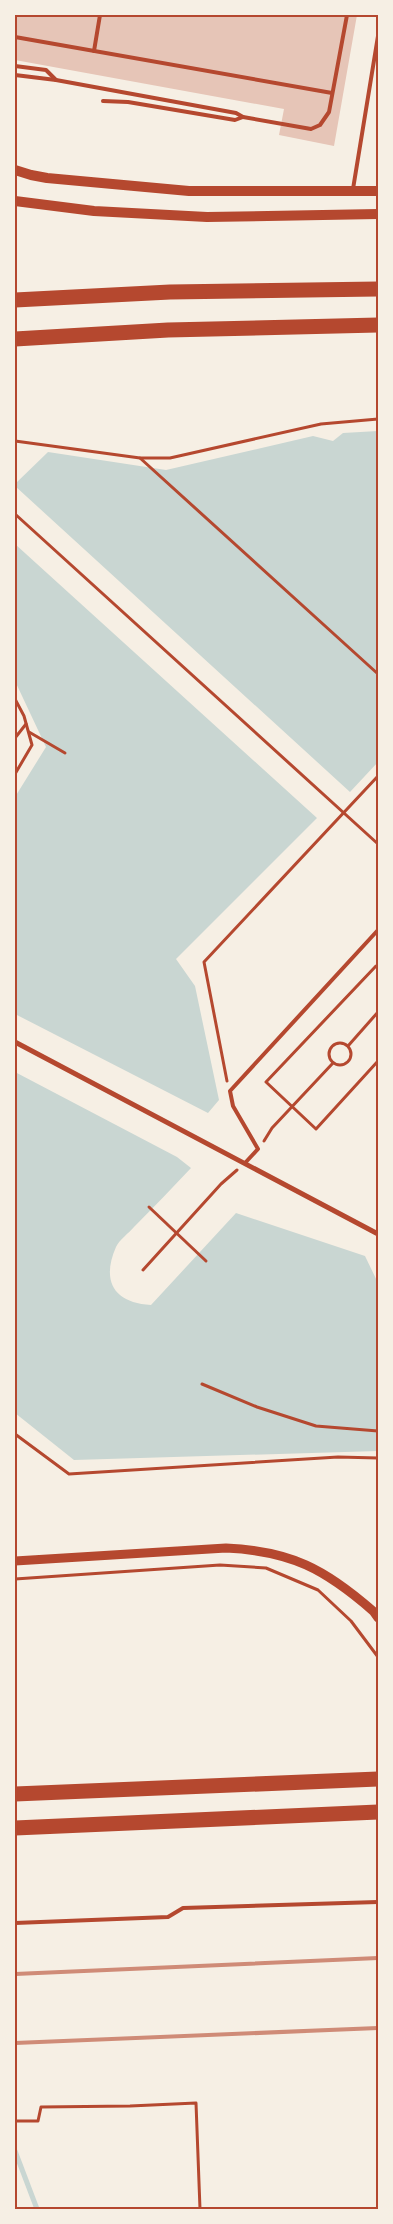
<svg xmlns="http://www.w3.org/2000/svg" width="393" height="2224" viewBox="0 0 393 2224" font-family="'DM Sans',sans-serif">
<rect width="100%" height="100%" fill="#f6efe4"/>
<!-- water -->
<g fill="#c9d6d2">
<polygon points="378,431 378,762 350,792 15,486 15,484 48,452 166,470 313,436 333,441 343,433"/>
<polygon points="15,544 317,818 176,959 195,986 219,1100 208,1113 15,1014 15,797 46,747 15,681"/>
<path d="M15 1072 177 1157 191 1168C172 1188 153 1208 134 1227 129 1233 119 1240 116 1247 101 1281 114 1303 151 1305L236 1213 365 1256 378 1283V1451L74 1460 15 1413Z"/>
</g>
<g fill="none" stroke-linecap="round" stroke-linejoin="round">
<!-- stream -->
<polyline stroke="#c9d6d2" stroke-width="5" points="15,2151 37,2209"/>
</g>
<!-- building -->
<polygon fill="#e6c5b7" points="15,15 357,15 334,146 279,135 284,109 15,60"/>
<g fill="none" stroke-linecap="round" stroke-linejoin="round">
<!-- path -->
<g stroke="#b5482f" stroke-width="3">
<polyline points="15,441 140,458 170,458 321,424 378,419"/>
<polyline points="140,458 378,674"/>
<polyline points="15,514 378,844"/>
<polyline points="15,699 24,716 32,745 15,774"/>
<polyline points="29,732 65,753"/>
<polyline points="15,738 26,724"/>
<polyline points="378,968 376,966 266,1082 316,1129 378,1061"/>
<circle cx="340" cy="1054" r="11"/>
<polyline points="348,1046 378,1012"/>
<polyline points="227,1081 204,962 378,776"/>
<polyline points="264,1141 272,1128 333,1063"/>
<polyline points="149,1207 206,1261"/>
<polyline points="143,1270 221,1184 237,1170"/>
<polyline points="202,1384 257,1407 316,1426 378,1431"/>
<polyline points="15,1434 69,1474 338,1457 378,1458"/>
<polyline points="15,1579 220,1565 266,1568 318,1590 351,1621 378,1657"/>
<polyline points="15,2121 38,2121 41,2107 130,2106 196,2103 200,2209"/>
</g>
<!-- service -->
<g stroke="#b5482f" stroke-width="4">
<polyline points="15,37 332,93"/>
<polyline points="94,51 100,15"/>
<polyline points="15,66 46,70 56,80"/>
<polyline points="15,75 56,80 236,113 243,117 311,129 320,125 329,112 347,15"/>
<polyline points="103,101 128,102 235,120 243,117"/>
<polyline points="353,189 378,36"/>
<polyline points="245,1163 258,1149 233,1106 230,1091 378,930"/>
<polyline points="15,1923 168,1917 183,1908 378,1902"/>
</g>
<!-- minor -->
<polyline stroke="#b5482f" stroke-width="5" points="15,1042 378,1234"/>
<!-- tertiary -->
<path stroke="#b5482f" stroke-width="9" d="M15 1561 226 1548C291 1551 325 1569 373 1611L378 1618"/>
<!-- secondary -->
<g stroke="#b5482f" stroke-width="10">
<polyline points="15,170 31,175 47,178 189,191 378,191"/>
<polyline points="15,201 94,211 207,217 378,214"/>
</g>
<!-- motorway -->
<g stroke="#b5482f" stroke-width="15">
<polyline points="15,300 170,292 378,289"/>
<polyline points="15,339 168,330 378,325"/>
<polyline points="15,1794 378,1779"/>
<polyline points="15,1828 378,1812"/>
</g>
<!-- rail -->
<g stroke="#cf8b77" stroke-width="4">
<polyline points="15,1974 378,1958"/>
<polyline points="15,2043 378,2028"/>
</g>
</g>
<!-- border -->
<rect width="393" height="2224" fill="none" stroke="#f6efe4" stroke-width="32"/>
<rect x="16" y="16" width="361" height="2192" fill="none" stroke="#b5482f" stroke-width="2"/>
</svg>
